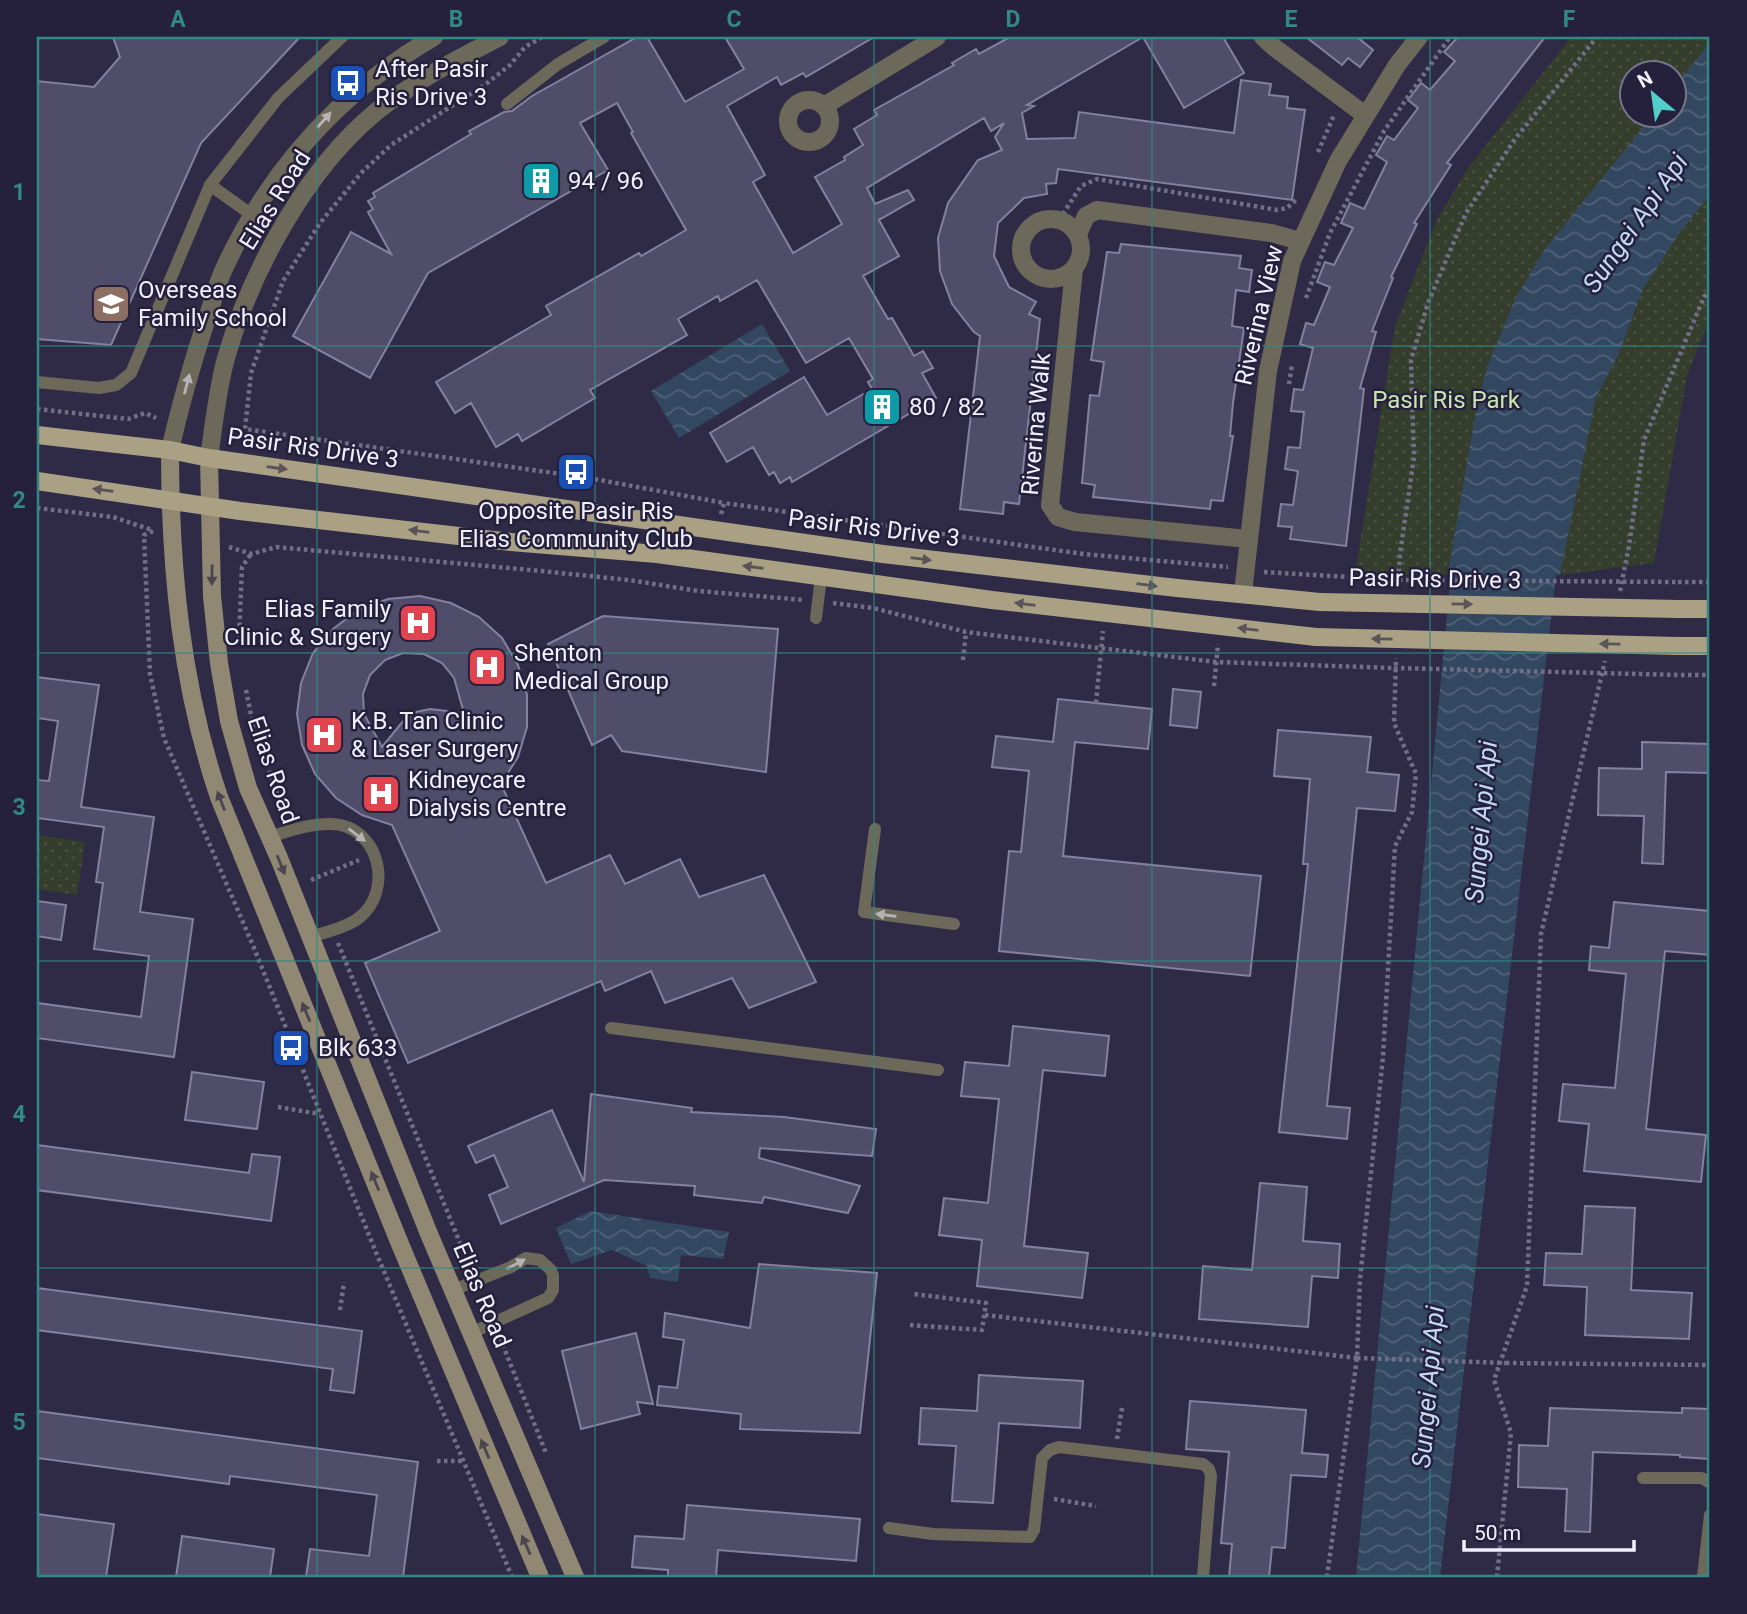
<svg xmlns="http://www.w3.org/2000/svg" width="1747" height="1614" viewBox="0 0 1747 1614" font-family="Roboto,sans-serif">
<defs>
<pattern id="park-dots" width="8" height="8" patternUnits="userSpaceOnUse" patternTransform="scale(1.75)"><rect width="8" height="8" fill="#353d2c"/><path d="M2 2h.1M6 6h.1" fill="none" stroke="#495041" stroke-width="1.8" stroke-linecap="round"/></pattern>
<pattern id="water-waves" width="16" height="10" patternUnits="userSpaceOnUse" patternTransform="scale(1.75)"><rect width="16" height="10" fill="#324760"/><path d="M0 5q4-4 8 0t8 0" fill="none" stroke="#506278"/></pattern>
</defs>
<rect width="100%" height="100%" fill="#2f2b47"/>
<!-- park -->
<g fill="url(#park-dots)">
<polygon points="1571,37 1710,37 1710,54 1674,97 1674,74 1632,74 1632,116 1657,116 1453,575 1355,574 1395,326 1437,219 1468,168"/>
<polygon points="1710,148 1710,318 1687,376 1654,563 1552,576 1611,302"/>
<polygon points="37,835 85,842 77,895 37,889"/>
</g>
<!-- water -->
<g fill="url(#water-waves)">
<polygon points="1710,42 1710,195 1681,231 1643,289 1618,356 1596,397 1560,575 1556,575 1440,1577 1356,1577 1451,573 1448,572 1477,405 1487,367 1516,297 1545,249 1652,116 1674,116 1674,88"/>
<polygon points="762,324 790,371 679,438 651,391"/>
<polygon points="590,1211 729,1232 723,1259 681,1255 678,1282 650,1278 647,1266 612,1250 571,1264 556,1228"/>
</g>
<!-- building -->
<g fill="#504d6b" stroke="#8380a0" stroke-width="2" fill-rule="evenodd">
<polygon points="113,37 300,37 201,143 111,345 37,339 37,81 94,87 120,57"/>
<polygon points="637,37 647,37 685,102 744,69 725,37 874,37 806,77 803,73 781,85 777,77 727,106 765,175 753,182 793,253 842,224 815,177 845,160 844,157 863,145 854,129 877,115 874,110 954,65 952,63 976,49 979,54 1010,37 1223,37 1244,73 1184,108 1143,37 1027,105 1034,106 1022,113 1027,139 1075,138 1079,112 1234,133 1241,80 1271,84 1269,95 1288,97 1287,108 1305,110 1292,200 1058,169 1056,183 1046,184 1047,194 1024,198 998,223 994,256 1009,287 1036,302 1029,314 1040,319 1019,504 1004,502 1003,514 960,509 980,336 974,332 952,304 940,271 938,238 948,203 978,160 1002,150 995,137 1004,123 991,131 984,118 867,188 875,204 908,190 914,200 879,220 899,256 863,276 888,319 892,318 914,356 923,351 933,368 922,373 936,398 792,482 790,477 780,483 774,472 769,475 753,447 727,462 710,433 804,377 827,415 872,389 868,382 873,379 849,338 806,363 757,280 720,301 718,296 678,319 687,335 590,390 595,398 522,441 518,434 496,447 471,403 455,413 436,382 551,315 546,306 639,253 641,256 686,230 631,133 633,132 617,103 580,123 608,170 428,273 370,378 293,336 351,232 391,254 368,212 373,209 368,201 375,197 373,193 471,134 469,131 504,112 512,111 532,96"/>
<polygon points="1306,37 1357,37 1373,50 1360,67 1348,58 1342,65"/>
<polygon points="1458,37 1545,37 1447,163 1451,165 1414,223 1417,224 1391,277 1393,278 1372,331 1376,332 1360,388 1364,389 1346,546 1290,539 1292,527 1278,526 1281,504 1293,505 1298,471 1285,469 1288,447 1300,448 1304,412 1291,411 1294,389 1303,390 1313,348 1300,344 1306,323 1314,325 1330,287 1317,282 1325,262 1334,265 1353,228 1341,223 1350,203 1364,209 1387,162 1376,155 1387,136 1394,140 1418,108 1408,100 1421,83 1430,90 1455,61 1444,52"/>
<polygon points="1121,244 1241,256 1239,268 1252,270 1249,292 1236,290 1232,326 1244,328 1233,403 1230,436 1233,436 1223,501 1211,500 1210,509 1093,497 1095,485 1082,483 1090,395 1099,396 1104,362 1091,360 1107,252 1119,253"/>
<path d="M420 596 451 603 479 617 502 638 518 665 527 695V727L518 757 501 784 546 883 610 855 625 884 680 859 699 897 764 875 816 982 749 1008 732 978 665 1003 651 971 605 991 601 981 408 1063 365 963 440 931 392 825 362 815 336 798 315 774 302 745 297 714 301 683 313 653 333 629 358 610 388 599ZM403 653 424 654 442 663 454 678 464 713 430 709 416 712 404 720 382 747 364 714 363 694 370 675 385 660Z"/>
<polygon points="603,616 778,629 766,772 622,751 611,735 592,745 548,644"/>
<polygon points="37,677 99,685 81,807 154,817 140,912 193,919 174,1057 37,1038 37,1003 141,1017 149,956 94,949 103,883 96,882 104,827 37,818 37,780 49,781 58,721 37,718"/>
<polygon points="1173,689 1201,692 1197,728 1170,725"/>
<polygon points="1058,699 1152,709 1148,749 1075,742 1063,856 1261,876 1250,976 999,951 1009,851 1021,852 1029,771 992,767 996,736 1053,742"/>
<polygon points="1278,730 1371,737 1367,772 1399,775 1395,811 1357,808 1327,1106 1350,1108 1347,1139 1279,1132 1308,864 1303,864 1310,779 1274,776"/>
<polygon points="1642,742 1710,744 1710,773 1666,772 1663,864 1642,863 1644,816 1598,815 1599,768 1642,769"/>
<polygon points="37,901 66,905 61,940 37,936"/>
<polygon points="1614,902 1710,911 1710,955 1665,951 1646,1129 1706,1135 1701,1182 1584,1171 1589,1124 1559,1121 1563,1084 1615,1088 1626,974 1589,970 1591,946 1609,948"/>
<polygon points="1013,1026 1109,1036 1105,1076 1043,1070 1024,1246 1088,1253 1082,1298 977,1286 982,1240 939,1235 944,1198 988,1203 999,1099 961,1096 965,1062 1009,1066"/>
<polygon points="192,1072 264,1082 257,1129 185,1120"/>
<polygon points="591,1094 692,1108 691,1112 784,1117 876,1129 872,1156 760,1148 759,1158 860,1186 848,1213 764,1197 762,1203 694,1195 695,1186 604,1180 501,1224 489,1195 508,1187 494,1155 476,1163 468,1146 552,1110 584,1182"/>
<polygon points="37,1145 249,1173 252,1154 280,1157 271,1221 37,1190"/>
<polygon points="1260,1183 1307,1187 1303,1241 1340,1244 1338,1278 1312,1276 1308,1327 1199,1319 1203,1266 1252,1270"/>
<polygon points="1585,1206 1635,1208 1631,1290 1692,1293 1689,1339 1585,1335 1587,1287 1544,1285 1546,1253 1582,1254"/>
<polygon points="759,1264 877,1273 860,1433 740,1429 741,1414 657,1405 659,1386 677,1388 684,1340 663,1337 665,1313 750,1328"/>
<polygon points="37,1288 362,1331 354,1393 330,1390 333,1369 37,1330"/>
<polygon points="636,1333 653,1404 637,1402 640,1414 581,1429 562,1351"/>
<polygon points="979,1375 1083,1381 1080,1428 999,1423 993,1503 952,1501 956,1446 919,1444 921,1408 977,1411"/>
<polygon points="1190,1401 1306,1410 1302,1453 1328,1455 1326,1477 1291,1475 1285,1548 1272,1547 1269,1577 1229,1577 1232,1544 1221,1543 1229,1452 1186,1449"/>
<polygon points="1550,1408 1682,1413 1682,1408 1710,1409 1710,1459 1680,1457 1680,1455 1593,1452 1590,1532 1565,1531 1567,1489 1518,1487 1519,1445 1548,1446"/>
<polygon points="37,1411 418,1462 403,1577 306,1577 310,1549 369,1556 377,1495 230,1476 229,1484 37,1458"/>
<polygon points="687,1505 860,1519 856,1561 718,1550 716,1577 668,1577 668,1570 632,1567 635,1536 684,1539"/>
<polygon points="37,1514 114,1524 106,1577 37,1577"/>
<polygon points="182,1536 274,1549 270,1577 176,1577"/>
</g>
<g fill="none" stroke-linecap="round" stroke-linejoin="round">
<!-- path -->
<g stroke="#716e86" stroke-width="4.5" stroke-dasharray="3.5 3.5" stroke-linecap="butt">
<polyline points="542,37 525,47 510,65 486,84 391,145 361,173 320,223 283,281 251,373 245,429 589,478 724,503"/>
<polyline points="1318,152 1334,115"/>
<polyline points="1059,220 1081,186 1097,179 1277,210 1287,208 1297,199"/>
<polyline points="1306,298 1330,233 1384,131 1450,37"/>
<polyline points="1289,384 1292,365"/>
<polyline points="37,409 128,419 145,413 156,418"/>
<polyline points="37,508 113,517 152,530"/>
<polyline points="721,514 724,503 1083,554 1228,567"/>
<polyline points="153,531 144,535 150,674 164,738 254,948 375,1250 512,1577"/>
<polyline points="229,547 252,554 276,547 531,570 629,580 698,591 804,600"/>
<polyline points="1264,572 1399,580"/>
<polyline points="1678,582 1710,582"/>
<polyline points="1398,586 1400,554 1414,457 1411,360 1428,303 1466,213 1515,139 1597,37"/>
<polyline points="1620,591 1629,546 1644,440 1704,297 1710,290"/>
<polyline points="833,603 873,608 966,632 1216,662 1394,668"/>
<polyline points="239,640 242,567 251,554"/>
<polyline points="963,660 966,632"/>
<polyline points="1681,675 1710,675"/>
<polyline points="1214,686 1218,644"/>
<polyline points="246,690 252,720 284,815"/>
<polyline points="1096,703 1103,631"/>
<polyline points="311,880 359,860"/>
<polyline points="338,943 469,1265"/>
<polyline points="278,1107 320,1114"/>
<polyline points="340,1310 344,1282"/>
<polyline points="985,1315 1357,1358"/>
<polyline points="910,1325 982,1330 986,1303 914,1294"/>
<polyline points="500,1338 546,1453"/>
<polyline points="1506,1363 1710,1365"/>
<polyline points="1117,1439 1122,1408"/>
<polyline points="437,1461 463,1461"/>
<polyline points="1054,1499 1096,1506"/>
<polyline points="1327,1577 1357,1358 1360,1279 1383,1057 1395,846 1412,812 1416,774 1394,723 1396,658"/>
<polyline points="1497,1577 1511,1433 1494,1380 1527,1286 1541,934 1605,661"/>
</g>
<!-- service -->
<g stroke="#6d695a" stroke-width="12">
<polyline points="507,104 558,64 604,37"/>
<polyline points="210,185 252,215"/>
<polyline points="37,382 99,388 116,385 131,373 210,185 278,98 342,37"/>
<polyline points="816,618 821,577"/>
<polyline points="875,829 864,912 954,924"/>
<path d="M269 837C289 831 311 823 332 824 379 826 394 889 360 917 348 927 326 932 310 937"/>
<polyline points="611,1028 938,1070"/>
<polyline points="453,1290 511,1267 526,1258 540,1260 551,1270 553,1276 553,1290 548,1298 471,1333"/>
<polyline points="1643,1478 1702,1478 1710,1483"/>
<polyline points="889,1528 933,1534 1030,1537 1034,1530 1042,1458 1050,1450 1059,1447 1203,1464 1209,1469 1211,1476 1203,1577"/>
<polyline points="1703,1577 1710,1515"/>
</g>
<!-- minor -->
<g stroke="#6d695a" stroke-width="18">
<polyline points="1263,37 1275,48 1365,115"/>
<circle cx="809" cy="121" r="21"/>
<polyline points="824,106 937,37"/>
<circle cx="1051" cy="249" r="30"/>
<polyline points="1078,234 1086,216 1097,210 1271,233 1300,241"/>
<polyline points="1074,269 1050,505 1058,517 1075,522 1248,539"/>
<polyline points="1243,593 1268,371 1292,261 1338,161 1397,65 1419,37"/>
</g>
<!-- tertiary -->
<g stroke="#6d695a" stroke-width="18">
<path d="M170 450C180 406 192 364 206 321 212 305 216 287 223 271 269 170 338 93 434 37"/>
<path d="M209 458C214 424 217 391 226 358 251 271 306 169 377 111 415 81 457 59 500 37"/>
</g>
<!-- secondary -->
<g stroke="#908872" stroke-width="18">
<path d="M170 450C170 568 181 685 219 797L400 1244 540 1577"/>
<polyline points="209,458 212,596 219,663 229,721 248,788 279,858 429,1234 575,1577"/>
</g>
<!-- primary -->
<g stroke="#aaa083" stroke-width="18">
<polyline points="37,435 170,450 209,458 883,554 1177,588 1320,602"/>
<polyline points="37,481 240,511 511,542 657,554 992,600 1316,637"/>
<polyline points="1679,609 1710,609"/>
<polyline points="1678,646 1710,646"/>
</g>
<!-- path-bridge -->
<g stroke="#716e86" stroke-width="4.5" stroke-dasharray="3.5 3.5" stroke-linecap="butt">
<polyline points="1399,580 1678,582"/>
<polyline points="1394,668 1681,675"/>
<polyline points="1357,1358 1506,1363"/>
</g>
<!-- primary-bridge -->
<g stroke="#aaa083" stroke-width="18">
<polyline points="1320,602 1679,609"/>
<polyline points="1316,637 1678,646"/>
</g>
</g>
<!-- one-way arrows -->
<defs><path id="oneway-solid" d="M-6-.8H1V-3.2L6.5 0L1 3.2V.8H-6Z" transform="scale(1.75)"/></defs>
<g fill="#b6b3b4">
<use href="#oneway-solid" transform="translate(324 120) rotate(-48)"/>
<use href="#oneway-solid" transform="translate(187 384) rotate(-75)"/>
<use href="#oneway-solid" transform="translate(357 835) rotate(37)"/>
<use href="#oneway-solid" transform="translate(886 915) rotate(-172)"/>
<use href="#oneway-solid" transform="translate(516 1264) rotate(-27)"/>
</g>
<g fill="#5a5458">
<use href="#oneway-solid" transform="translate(277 468) rotate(8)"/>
<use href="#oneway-solid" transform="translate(103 490) rotate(-172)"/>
<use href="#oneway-solid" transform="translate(419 531) rotate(-173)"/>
<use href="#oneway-solid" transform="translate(921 559) rotate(7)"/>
<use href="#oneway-solid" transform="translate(753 567) rotate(-172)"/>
<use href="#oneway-solid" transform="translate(1147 585) rotate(7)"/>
<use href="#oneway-solid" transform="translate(1025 604) rotate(-173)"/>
<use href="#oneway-solid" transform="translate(1462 604) rotate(1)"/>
<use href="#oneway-solid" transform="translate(1248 629) rotate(-173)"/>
<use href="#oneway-solid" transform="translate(1382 639) rotate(-179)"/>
<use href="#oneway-solid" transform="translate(1610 644) rotate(-179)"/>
</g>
<g fill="#4a454f">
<use href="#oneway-solid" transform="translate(212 575) rotate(91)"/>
<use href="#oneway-solid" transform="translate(221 801) rotate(-111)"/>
<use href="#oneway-solid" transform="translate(281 865) rotate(68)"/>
<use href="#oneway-solid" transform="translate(306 1012) rotate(-112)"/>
<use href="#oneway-solid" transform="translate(375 1181) rotate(-112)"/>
<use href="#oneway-solid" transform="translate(485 1449) rotate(-113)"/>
<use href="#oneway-solid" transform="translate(526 1545) rotate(-114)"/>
</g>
<!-- grid -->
<path fill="none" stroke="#318884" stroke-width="2" stroke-opacity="0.55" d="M317 37V1577M595 37V1577M874 37V1577M1152 37V1577M1430 37V1577M37 346H1710M37 653H1710M37 961H1710M37 1268H1710"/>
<!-- icons -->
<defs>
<g id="bus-square" transform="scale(2.0125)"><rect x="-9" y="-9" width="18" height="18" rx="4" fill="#1a4fb4" stroke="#25213c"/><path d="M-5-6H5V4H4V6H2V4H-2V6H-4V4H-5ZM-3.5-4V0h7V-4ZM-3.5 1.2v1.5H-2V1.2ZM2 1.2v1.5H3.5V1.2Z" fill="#fff"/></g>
<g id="building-square" transform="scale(2.0125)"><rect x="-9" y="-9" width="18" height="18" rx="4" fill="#0f9aa8" stroke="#25213c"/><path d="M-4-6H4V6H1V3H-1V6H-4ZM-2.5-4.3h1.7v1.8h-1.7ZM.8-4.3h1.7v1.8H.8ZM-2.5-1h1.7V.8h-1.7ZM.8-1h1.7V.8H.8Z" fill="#fff"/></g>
<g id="school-square" transform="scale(2.0125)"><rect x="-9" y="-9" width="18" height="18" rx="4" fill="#8d6e63" stroke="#25213c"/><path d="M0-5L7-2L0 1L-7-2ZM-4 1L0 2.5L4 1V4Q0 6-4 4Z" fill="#fff"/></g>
<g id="hospital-square" transform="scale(2.0125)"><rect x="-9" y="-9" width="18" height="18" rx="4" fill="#e0444e" stroke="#25213c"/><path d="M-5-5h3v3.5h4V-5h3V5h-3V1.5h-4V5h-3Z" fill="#fff"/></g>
</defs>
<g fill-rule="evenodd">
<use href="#bus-square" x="348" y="83"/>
<use href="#building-square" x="541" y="181"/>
<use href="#school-square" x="111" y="304"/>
<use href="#building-square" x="882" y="407"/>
<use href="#bus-square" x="576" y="472"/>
<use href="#hospital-square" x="418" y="623"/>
<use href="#hospital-square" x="487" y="667"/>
<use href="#hospital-square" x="324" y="735"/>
<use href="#hospital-square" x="381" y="794"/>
<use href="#bus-square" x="291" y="1048"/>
</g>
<g text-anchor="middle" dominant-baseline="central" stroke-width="5" stroke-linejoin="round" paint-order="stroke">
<!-- poi labels -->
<g font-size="24" fill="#f1f0fe" stroke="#25213c" text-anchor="start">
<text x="375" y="69">After Pasir<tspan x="375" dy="28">Ris Drive 3</tspan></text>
<text x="568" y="181">94 / 96</text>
<text x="138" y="290">Overseas<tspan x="138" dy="28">Family School</tspan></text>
<text x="909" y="407">80 / 82</text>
<text x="576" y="511" text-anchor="middle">Opposite Pasir Ris<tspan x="576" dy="28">Elias Community Club</tspan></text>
<text x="391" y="609" text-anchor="end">Elias Family<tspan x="391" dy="28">Clinic &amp; Surgery</tspan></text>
<text x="514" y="653">Shenton<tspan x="514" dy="28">Medical Group</tspan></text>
<text x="351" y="721">K.B. Tan Clinic<tspan x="351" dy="28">&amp; Laser Surgery</tspan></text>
<text x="408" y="780">Kidneycare<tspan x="408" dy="28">Dialysis Centre</tspan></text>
<text x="318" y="1048">Blk 633</text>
</g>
<!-- street labels -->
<g font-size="24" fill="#f1f0fe" stroke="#25213c">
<text transform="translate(275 200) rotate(-58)">Elias Road</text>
<text transform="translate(1259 315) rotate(-77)">Riverina View</text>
<text transform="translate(1036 424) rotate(-85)">Riverina Walk</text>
<text transform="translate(313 448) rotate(8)">Pasir Ris Drive 3</text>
<text transform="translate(874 528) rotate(7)">Pasir Ris Drive 3</text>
<text transform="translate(1435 579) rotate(1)">Pasir Ris Drive 3</text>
<text transform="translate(273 770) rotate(71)">Elias Road</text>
<text transform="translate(482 1295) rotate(67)">Elias Road</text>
</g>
<!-- park labels -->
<g font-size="24" fill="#cae5ad" stroke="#25213c">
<text x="1446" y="400">Pasir Ris Park</text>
</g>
<!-- water labels -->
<g font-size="26" font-style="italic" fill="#c2d9f6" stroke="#25213c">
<text transform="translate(1635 223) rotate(-55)">Sungei Api Api</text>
<text transform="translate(1481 822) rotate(-85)">Sungei Api Api</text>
<text transform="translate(1428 1387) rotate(-85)">Sungei Api Api</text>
</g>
</g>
<!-- border -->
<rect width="1747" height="1614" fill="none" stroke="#25213c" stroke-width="77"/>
<!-- north arrow -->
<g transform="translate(1653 94) rotate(331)"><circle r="33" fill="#25213c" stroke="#77748a" stroke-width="2"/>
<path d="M0-5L12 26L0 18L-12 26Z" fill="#53cdca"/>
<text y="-10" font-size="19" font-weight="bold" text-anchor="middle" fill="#f1f0fe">N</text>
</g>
<!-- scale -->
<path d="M1464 1540v10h170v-10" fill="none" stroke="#f1f0fe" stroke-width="3.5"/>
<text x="1474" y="1540" font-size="21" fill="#f1f0fe" stroke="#25213c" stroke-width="5" paint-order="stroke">50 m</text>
<rect x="38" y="38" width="1670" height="1538" fill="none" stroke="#318884" stroke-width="2.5"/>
<g font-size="23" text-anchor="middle" font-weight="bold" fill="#318884">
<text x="178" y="27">A</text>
<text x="456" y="27">B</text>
<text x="734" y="27">C</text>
<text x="1013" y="27">D</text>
<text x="1291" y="27">E</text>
<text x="1569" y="27">F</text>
<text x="19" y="200">1</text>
<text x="19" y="508">2</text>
<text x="19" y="815">3</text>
<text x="19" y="1122">4</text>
<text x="19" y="1430">5</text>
</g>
</svg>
